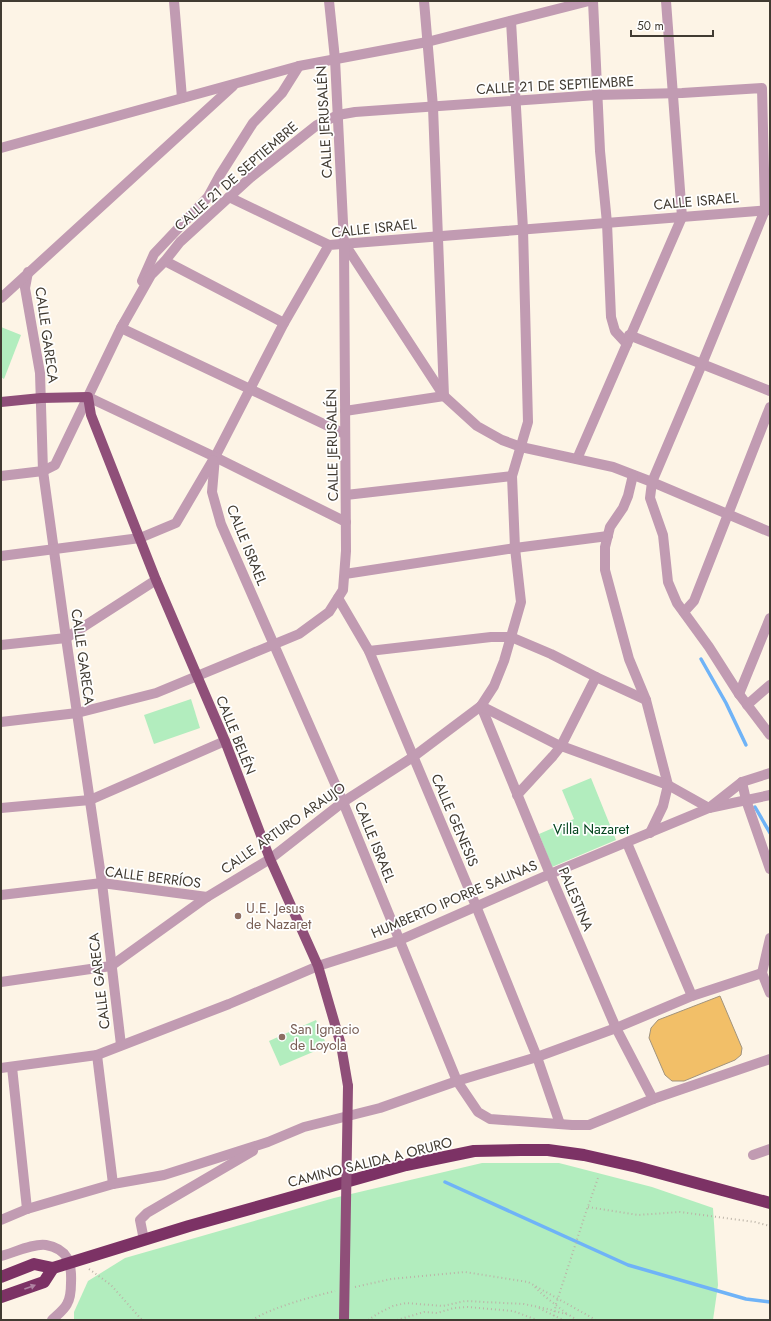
<svg xmlns="http://www.w3.org/2000/svg" width="771" height="1321" viewBox="0 0 771 1321" font-family="Jost,sans-serif">
<rect width="100%" height="100%" fill="#fdf4e6"/>
<!-- green -->
<g fill="#b2edbe">
<polygon points="1,327 21,335 4,379 1,377"/>
<polygon points="191,699 200,728 154,744 144,715"/>
<polygon points="591,778 616,840 552,867 539,834 574,819 562,790"/>
<polygon points="316,1020 327,1046 280,1066 269,1041"/>
<polygon points="482,1163 559,1163 652,1187 713,1208 718,1285 713,1320 74,1320 74,1312 88,1281 125,1258 334,1198"/>
</g>
<g fill="none" stroke-linecap="round" stroke-linejoin="round">
<!-- stream -->
<g stroke="#6fb3f7" stroke-width="3.5">
<polyline points="701,659 726,703 746,745"/>
<polyline points="755,807 770,833"/>
<polyline points="445,1182 628,1265 746,1299 770,1302"/>
</g>
</g>
<!-- building -->
<polygon fill="#f2bf68" stroke="#a1937c" points="720,996 742,1048 741,1055 735,1060 684,1081 672,1081 665,1075 649,1038 651,1028 658,1020"/>
<g fill="none" stroke-linecap="round" stroke-linejoin="round">
<!-- path -->
<g stroke="#bbb3a7" stroke-width="2" stroke-dasharray="1 3" stroke-linecap="butt">
<polyline points="588,1207 638,1215 680,1212 755,1222 770,1226"/>
<polyline points="89,1269 111,1285 142,1320"/>
<polyline points="355,1287 391,1279 465,1272 528,1282 596,1320"/>
<path d="M535 1287C545 1298 557 1305 568 1315"/>
<polyline points="539,1308 563,1320"/>
<path d="M252 1320C273 1307 311 1297 335 1291"/>
<polyline points="368,1320 379,1313 393,1306 406,1303 443,1306 465,1301 524,1304 548,1309 569,1315 577,1320"/>
<polyline points="397,1320 424,1312 437,1313 454,1308 468,1307 513,1311 537,1320"/>
<polyline points="553,1320 556,1304 585,1215 598,1178"/>
</g>
<!-- minor -->
<g stroke="#c19bb2" stroke-width="10">
<polyline points="174,1 182,98"/>
<polyline points="593,1 600,151 607,223 611,317 615,331 627,344"/>
<polyline points="1,148 299,66 427,42 589,1"/>
<polyline points="229,197 329,245"/>
<polyline points="770,210 329,245 284,323 215,457 212,492 221,524 343,802 457,1081 478,1112 490,1119 572,1125 589,1125 653,1099 770,1059"/>
<polyline points="344,243 444,396 477,426 502,440 521,447 613,467 652,482 770,532"/>
<polyline points="165,261 284,323"/>
<polyline points="28,272 25,288 40,373 43,471 66,638 102,883 121,1045"/>
<polyline points="142,281 154,254 208,197 220,175 253,123 282,93 299,66"/>
<polyline points="1,298 233,86"/>
<polyline points="124,323 121,328 345,434"/>
<polyline points="629,335 770,391"/>
<polyline points="88,397 215,457 346,522"/>
<polyline points="345,411 444,396 433,107 424,1"/>
<polyline points="577,459 682,217 666,1"/>
<polyline points="633,475 628,496 623,508 610,527 605,547 605,570 629,659 646,700 668,785 663,806 650,833"/>
<polyline points="1,476 43,471 55,465 121,328 151,275 165,261 180,242 250,178 317,125 338,115 355,112 597,95 682,93 762,88 765,210 702,364 652,482 650,498 663,535 668,582 677,603 709,647 739,694 770,735"/>
<polyline points="346,495 512,476"/>
<polyline points="1,556 140,538 176,523 213,460"/>
<polyline points="345,574 515,548 608,536"/>
<polyline points="338,598 369,651 476,906 537,1057 560,1124"/>
<polyline points="684,612 694,601 770,407"/>
<polyline points="1,645 66,638 156,580"/>
<polyline points="369,651 491,637 511,637 551,654 596,677 646,700"/>
<polyline points="739,694 770,618"/>
<polyline points="747,705 770,685"/>
<polyline points="481,706 550,874 616,1028 653,1099"/>
<polyline points="481,706 556,744 668,785 709,808 770,795"/>
<polyline points="1,722 77,713 156,693 299,634 329,612 343,590 346,551 344,243 335,59 329,1"/>
<polyline points="742,782 746,800 770,869"/>
<polyline points="517,795 553,756 561,746 596,677"/>
<polyline points="1,808 90,800 225,741"/>
<polyline points="627,843 692,996"/>
<polyline points="1,895 102,883 207,897"/>
<polyline points="770,938 762,973 770,993"/>
<polyline points="1,982 111,966 207,897 270,859 343,802 413,757 481,706 494,686 504,661 521,602 515,548 512,476 528,422 523,229 511,21"/>
<polyline points="97,1055 113,1184"/>
<polyline points="12,1067 27,1209"/>
<polyline points="1,1068 97,1055 229,1004 318,966 400,940 550,874 709,808 742,782 770,773"/>
<polyline points="753,1155 770,1149"/>
<polyline points="1,1220 27,1209 113,1184 164,1175 268,1142 304,1127 380,1108 457,1081 537,1057 616,1028 692,996 762,973"/>
<polyline points="144,1240 140,1220 147,1213 253,1151"/>
<path d="M1 1256C13 1253 34 1243 46 1245 68 1249 72 1263 71 1283 71 1289 70 1299 67 1304 64 1310 57 1315 52 1320"/>
</g>
<!-- major -->
<polyline stroke="#8f4f79" stroke-width="10" points="1,402 41,398 88,397 91,415 156,580 225,741 270,859 318,966 341,1045 348,1086"/>
<!-- highway -->
<g stroke="#7c3265" stroke-width="12">
<polyline points="1,1277 34,1264 53,1268 189,1226 406,1165 474,1151 521,1150 548,1150 584,1155 637,1167 770,1203"/>
<polyline points="1,1297 44,1282 53,1268"/>
</g>
<!-- major-bridge -->
<polyline stroke="#8f4f79" stroke-width="10" points="344,1320 348,1086"/>
</g>
<!-- one-way arrows -->
<defs><path id="oneway-solid" d="M-6-.8H1V-3.2L6.5 0L1 3.2V.8H-6Z"/></defs>
<use fill="#b084a3" href="#oneway-solid" transform="translate(30 1287) rotate(-20)"/>
<!-- markers -->
<g fill="#8d6e63" stroke="#fff" stroke-width="1.5">
<circle cx="238" cy="916" r="4"/>
<circle cx="282" cy="1037" r="4"/>
</g>
<g text-anchor="middle" dominant-baseline="central" stroke-width="3.5" stroke-linejoin="round" paint-order="stroke">
<!-- street labels -->
<g font-size="14" fill="#413b32" stroke="#fff">
<text transform="translate(555 85) rotate(-3)">CALLE 21 DE SEPTIEMBRE</text>
<text transform="translate(324 122) rotate(-93)">CALLE JERUSALÉN</text>
<text transform="translate(236 176) rotate(-41)">CALLE 21 DE SEPTIEMBRE</text>
<text transform="translate(696 201) rotate(-5)">CALLE ISRAEL</text>
<text transform="translate(374 228) rotate(-6)">CALLE ISRAEL</text>
<text transform="translate(47 335) rotate(82)">CALLE GARECA</text>
<text transform="translate(332 445) rotate(-91)">CALLE JERUSALÉN</text>
<text transform="translate(247 545) rotate(68)">CALLE ISRAEL</text>
<text transform="translate(83 657) rotate(82)">CALLE GARECA</text>
<text transform="translate(236 735) rotate(68)">CALLE BELÉN</text>
<text transform="translate(455 820) rotate(67)">CALLE GENESIS</text>
<text transform="translate(283 828) rotate(-35)">CALLE ARTURO ARAUJO</text>
<text transform="translate(375 842) rotate(68)">CALLE ISRAEL</text>
<text transform="translate(153 877) rotate(7)">CALLE BERRÍOS</text>
<text transform="translate(454 899) rotate(-23)">HUMBERTO IPORRE SALINAS</text>
<text transform="translate(576 899) rotate(67)">PALESTINA</text>
<text transform="translate(99 981) rotate(-97)">CALLE GARECA</text>
<text transform="translate(370 1162) rotate(-14)">CAMINO SALIDA A ORURO</text>
</g>
<!-- park labels -->
<g font-size="14" fill="#03441d" stroke="#fff">
<text x="591" y="829">Villa Nazaret</text>
</g>
<!-- education labels -->
<g font-size="14" fill="#785e54" stroke="#fff" text-anchor="start">
<text x="246" y="908">U.E. Jesus<tspan x="246" dy="16">de Nazaret</tspan></text>
<text x="290" y="1029">San Ignacio<tspan x="290" dy="16">de Loyola</tspan></text>
</g>
</g>
<!-- border -->
<rect width="771" height="1321" fill="none" stroke="#413b32" stroke-width="4"/>
<!-- scale -->
<path d="M631 30v6h82v-6" fill="none" stroke="#413b32" stroke-width="2"/>
<text x="637" y="30" font-size="12" fill="#413b32" stroke="#ffffff" stroke-width="3" paint-order="stroke">50 m</text>
</svg>
